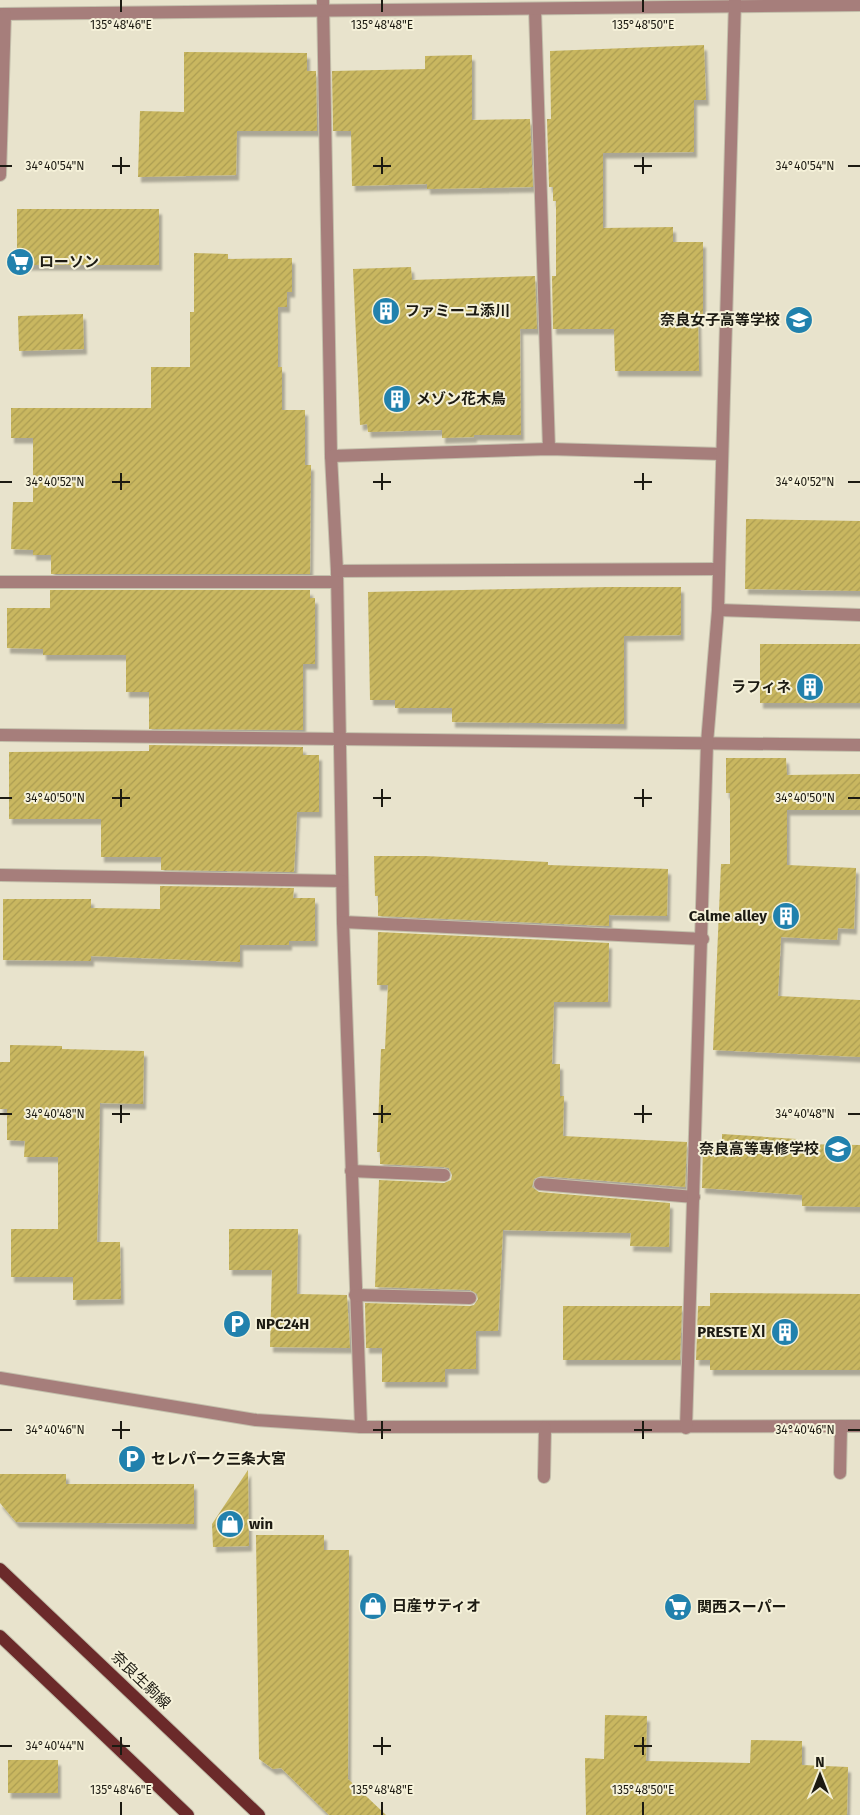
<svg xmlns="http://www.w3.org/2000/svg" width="860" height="1815" viewBox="0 0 860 1815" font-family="'Fira Sans','Noto Sans JP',sans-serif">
<defs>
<pattern id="building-hatch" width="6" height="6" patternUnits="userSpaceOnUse" patternTransform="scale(1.25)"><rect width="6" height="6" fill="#c9b760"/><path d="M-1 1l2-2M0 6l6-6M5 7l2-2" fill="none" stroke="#ac9d52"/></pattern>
<filter id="shadow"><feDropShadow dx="3" dy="5.5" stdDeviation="1" flood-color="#0004"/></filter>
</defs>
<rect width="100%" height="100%" fill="#e8e3cc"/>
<!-- building -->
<g fill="url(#building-hatch)" filter="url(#shadow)">
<polygon points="704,45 706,100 694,100 694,152 603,153 603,228 673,227 673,242 703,242 703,314 698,314 699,371 615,371 614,329 553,329 552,276 556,276 556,201 553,201 553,187 549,187 547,119 551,119 550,51"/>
<polygon points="184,52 307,53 307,71 316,71 317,131 237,131 236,175 138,177 140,111 184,112"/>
<polygon points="472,55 472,120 530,119 533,187 427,189 427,184 352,186 351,131 333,131 332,71 425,69 425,56"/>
<rect x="17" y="209" width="142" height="56"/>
<polygon points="194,253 228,254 228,259 292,258 292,292 287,292 287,307 278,307 278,367 282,367 282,410 305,410 305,465 311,465 310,574 51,574 51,555 33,555 33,550 11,549 13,502 33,502 33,438 11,438 11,408 151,408 151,367 190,367 190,312 194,312"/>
<polygon points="411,267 412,280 535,276 537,329 520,329 521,435 474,435 474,437 442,438 442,430 368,432 367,424 360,425 353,269"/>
<polygon points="83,314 84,349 19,351 18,316"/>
<polygon points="746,519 860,521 860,591 745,589"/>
<polygon points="607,587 681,587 681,635 624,636 624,724 452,722 452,708 395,708 395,700 370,700 368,592"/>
<polygon points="50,590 310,590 310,598 315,598 315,664 303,664 303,730 149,729 149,692 126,692 126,655 43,655 43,649 7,648 7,608 50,608"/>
<rect x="760" y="644" width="100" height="59"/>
<polygon points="149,745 303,747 303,755 319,755 319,812 297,812 294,872 161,870 161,857 101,857 101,819 9,819 9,752 149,751"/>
<polygon points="726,758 786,758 787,775 860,774 860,810 787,810 787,865 856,868 854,929 838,928 837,940 781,937 778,996 860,1000 860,1057 713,1050 721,864 730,864 730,793 726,793"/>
<polygon points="374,856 425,856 548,862 548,865 668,869 667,916 609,915 609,926 378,916 378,896 375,896"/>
<polygon points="160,886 294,888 293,898 315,898 315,941 289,941 289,945 240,945 240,962 91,956 91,961 3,960 3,899 91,899 91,908 160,909"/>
<polygon points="378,932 609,943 608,1002 554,1002 552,1064 560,1064 560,1096 564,1096 563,1136 687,1142 685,1187 541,1176 534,1179 532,1187 539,1192 670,1203 669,1247 630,1246 631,1233 503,1230 498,1331 476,1331 476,1369 445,1369 445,1382 382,1382 382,1348 366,1348 365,1303 470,1306 474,1305 478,1299 477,1294 470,1290 375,1287 379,1180 444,1183 451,1180 452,1175 449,1168 444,1167 380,1164 380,1152 377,1152 381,1049 385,1049 388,985 377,985"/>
<polygon points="10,1045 62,1046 62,1049 144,1051 143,1104 100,1103 97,1242 120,1242 121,1299 73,1300 73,1277 11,1277 11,1229 58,1229 58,1157 24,1157 25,1141 7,1140 7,1109 0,1109 0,1062 10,1062"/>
<polygon points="722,1134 797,1139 797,1144 860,1145 860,1207 802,1206 802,1195 702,1188 703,1143 722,1145"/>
<polygon points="229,1229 298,1229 297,1294 347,1295 350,1348 270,1347 272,1270 229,1270"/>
<polygon points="710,1293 860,1294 860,1370 710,1370 710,1360 696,1360 698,1306 710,1306"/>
<polygon points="563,1306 682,1306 680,1360 563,1360"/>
<polygon points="248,1470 249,1546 213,1547 212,1524"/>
<polygon points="0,1474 66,1474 66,1484 194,1484 194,1524 16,1522 0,1503"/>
<polygon points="256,1535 324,1535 324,1550 349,1550 348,1779 386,1815 329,1815 281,1768 273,1769 259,1759"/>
<polygon points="605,1715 647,1716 646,1761 750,1763 751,1740 802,1741 802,1765 848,1767 847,1815 586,1815 585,1758 604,1759"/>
<rect x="8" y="1760" width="50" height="33"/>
</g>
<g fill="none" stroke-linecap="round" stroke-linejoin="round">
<!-- minor casing -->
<g stroke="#c3bfab" stroke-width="14">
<g id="minor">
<polyline points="323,0 331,456 337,571 343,922 361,1427"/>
<polyline points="535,9 549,449"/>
<polyline points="0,14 860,5"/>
<polyline points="0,175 5,14"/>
<polyline points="331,456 549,449 722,454"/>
<polyline points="337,571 717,569"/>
<polyline points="0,582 337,582"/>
<polyline points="718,610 860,615"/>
<polyline points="0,735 860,745"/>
<polyline points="0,875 342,881"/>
<polyline points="343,922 703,939"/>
<polyline points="351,1171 444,1175"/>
<polyline points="540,1184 694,1197"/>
<polyline points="355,1295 470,1298"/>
<polyline points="0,1378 256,1420 361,1427 860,1426"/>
<polyline points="686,1428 707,743 718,610 735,0"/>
<polyline points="840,1473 841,1426"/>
<polyline points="544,1477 545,1428"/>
</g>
</g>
<!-- major casing -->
<g stroke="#c3bfab" stroke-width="14">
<g id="major">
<polyline points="0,1569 259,1815"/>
<polyline points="0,1636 188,1815"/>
</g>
</g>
<!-- minor -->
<use href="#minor" stroke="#a67e7b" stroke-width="12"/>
<!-- major -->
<use href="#major" stroke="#6b2a2a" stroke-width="12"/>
</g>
<!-- ticks -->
<path fill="none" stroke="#1c1a12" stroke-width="2" d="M121 0V12M382 0V12M643 0V12M121 157V174M382 157V174M643 157V174M0 166H12M112 166H130M373 166H391M634 166H652M848 166H860M121 473V490M382 473V490M643 473V490M0 482H12M112 482H130M373 482H391M634 482H652M848 482H860M121 789V807M382 789V807M643 789V807M0 798H12M112 798H130M373 798H391M634 798H652M848 798H860M121 1105V1123M382 1105V1123M643 1105V1123M0 1114H12M112 1114H130M373 1114H391M634 1114H652M848 1114H860M121 1421V1439M382 1421V1439M643 1421V1439M0 1430H12M112 1430H130M373 1430H391M634 1430H652M848 1430H860M121 1737V1755M382 1737V1755M643 1737V1755M0 1746H12M112 1746H130M373 1746H391M634 1746H652M121 1802V1815M382 1802V1815M643 1802V1815"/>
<!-- icons -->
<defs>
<g id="supermarket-disc" transform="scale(1.4375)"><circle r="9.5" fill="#2181ad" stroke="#f5f1d9"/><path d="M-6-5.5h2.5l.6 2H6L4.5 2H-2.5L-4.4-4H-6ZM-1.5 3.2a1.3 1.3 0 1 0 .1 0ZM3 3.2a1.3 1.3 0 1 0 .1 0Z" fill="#fff"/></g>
<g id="building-disc" transform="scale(1.4375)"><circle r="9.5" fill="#2181ad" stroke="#f5f1d9"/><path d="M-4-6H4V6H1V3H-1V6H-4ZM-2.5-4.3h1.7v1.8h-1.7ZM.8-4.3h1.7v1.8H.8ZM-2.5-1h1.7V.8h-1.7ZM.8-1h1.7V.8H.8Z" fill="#fff"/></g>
<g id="school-disc" transform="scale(1.4375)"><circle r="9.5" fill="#2181ad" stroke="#f5f1d9"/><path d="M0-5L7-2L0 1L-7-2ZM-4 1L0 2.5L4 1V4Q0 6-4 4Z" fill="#fff"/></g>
<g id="parking-disc" transform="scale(1.4375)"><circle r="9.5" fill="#2181ad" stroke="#f5f1d9"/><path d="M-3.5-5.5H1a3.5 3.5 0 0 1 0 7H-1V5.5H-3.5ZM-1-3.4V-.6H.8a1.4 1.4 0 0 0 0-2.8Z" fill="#fff"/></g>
<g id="shop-disc" transform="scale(1.4375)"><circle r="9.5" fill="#2181ad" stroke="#f5f1d9"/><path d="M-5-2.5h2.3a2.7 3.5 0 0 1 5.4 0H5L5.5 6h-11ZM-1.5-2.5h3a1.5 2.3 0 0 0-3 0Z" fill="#fff"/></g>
</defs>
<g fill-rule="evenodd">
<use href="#supermarket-disc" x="20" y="262"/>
<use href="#building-disc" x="386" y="311"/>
<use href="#school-disc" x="799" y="320"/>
<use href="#building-disc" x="397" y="399"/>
<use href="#building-disc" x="810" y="687"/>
<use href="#building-disc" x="786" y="916"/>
<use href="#school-disc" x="838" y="1149"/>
<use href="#parking-disc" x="237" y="1324"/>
<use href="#building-disc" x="785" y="1332"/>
<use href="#parking-disc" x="132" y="1459"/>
<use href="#shop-disc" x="230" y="1524"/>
<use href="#shop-disc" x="373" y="1606"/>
<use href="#supermarket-disc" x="678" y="1607"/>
</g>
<g text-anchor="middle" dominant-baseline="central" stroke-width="4" stroke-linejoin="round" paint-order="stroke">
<!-- poi labels -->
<g font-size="15" font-weight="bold" fill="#1c1a12" stroke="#f5f1d9" text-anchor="start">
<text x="39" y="262">ローソン</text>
<text x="405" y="311">ファミーユ添川</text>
<text x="780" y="320" text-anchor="end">奈良女子高等学校</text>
<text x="416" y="399">メゾン花木鳥</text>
<text x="791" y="687" text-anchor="end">ラフィネ</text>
<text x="767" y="916" text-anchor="end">Calme alley</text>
<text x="819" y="1149" text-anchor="end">奈良高等専修学校</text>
<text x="256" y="1324">NPC24H</text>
<text x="766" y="1332" text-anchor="end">PRESTE Ⅺ</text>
<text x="151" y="1459">セレパーク三条大宮</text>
<text x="249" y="1524">win</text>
<text x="392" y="1606">日産サティオ</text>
<text x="697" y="1607">関西スーパー</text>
</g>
<!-- street labels -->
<g font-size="15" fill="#1c1a12" stroke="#f5f1d9">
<text transform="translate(141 1680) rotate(44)">奈良生駒線</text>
</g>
</g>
<g font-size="12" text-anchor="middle" fill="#1c1a12" stroke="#f5f1d9" stroke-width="4" stroke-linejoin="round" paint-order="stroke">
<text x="121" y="29">135°48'46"E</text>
<text x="382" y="29">135°48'48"E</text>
<text x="643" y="29">135°48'50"E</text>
<text x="55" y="170">34°40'54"N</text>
<text x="805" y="170">34°40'54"N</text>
<text x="55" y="486">34°40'52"N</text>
<text x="805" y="486">34°40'52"N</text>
<text x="55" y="802">34°40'50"N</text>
<text x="805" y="802">34°40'50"N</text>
<text x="55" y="1118">34°40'48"N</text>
<text x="805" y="1118">34°40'48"N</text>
<text x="55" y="1434">34°40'46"N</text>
<text x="805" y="1434">34°40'46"N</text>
<text x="55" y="1750">34°40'44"N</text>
<text x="121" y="1794">135°48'46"E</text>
<text x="382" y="1794">135°48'48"E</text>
<text x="643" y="1794">135°48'50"E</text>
</g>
<!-- north arrow -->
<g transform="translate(820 1775)" stroke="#f5f1d9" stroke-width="4" paint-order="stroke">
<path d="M0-4L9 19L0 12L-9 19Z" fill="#1c1a12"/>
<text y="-8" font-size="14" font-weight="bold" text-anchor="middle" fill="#1c1a12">N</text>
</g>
</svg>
